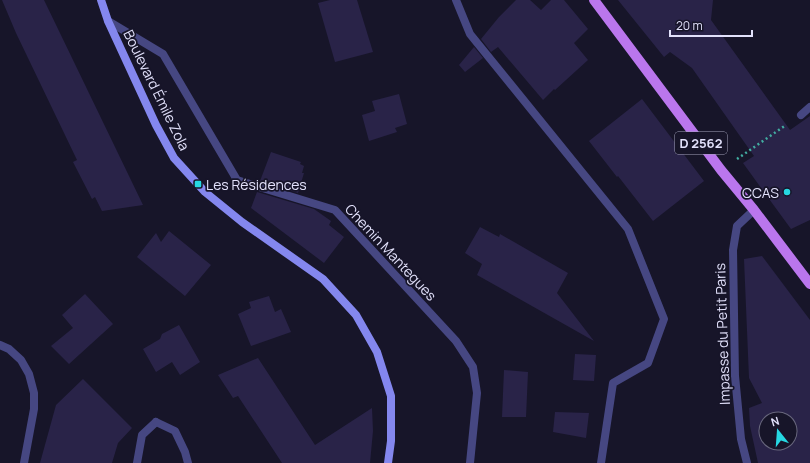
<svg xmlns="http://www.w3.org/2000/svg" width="810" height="463" viewBox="0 0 810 463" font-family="Manrope,sans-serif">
<rect width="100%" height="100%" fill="#171529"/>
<!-- building -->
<g fill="#292348" fill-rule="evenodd">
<polygon points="2,0 44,0 143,205 102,211 95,197 92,199 73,162 77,160 16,33"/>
<polygon points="330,0 357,0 373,52 335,62 318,3"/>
<polygon points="516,0 530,0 541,10 551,0 564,0 588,29 574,43 588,60 555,90 554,89 543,100 498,47 491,52 481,39 499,17"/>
<polygon points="618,0 713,0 711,20 790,130 810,116 810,220 791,229 743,163 754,156 692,68 670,52 664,57"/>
<polygon points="474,47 483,58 465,72 459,65"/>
<polygon points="399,94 407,124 395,128 397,132 369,141 362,115 375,111 372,101"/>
<polygon points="642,99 704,181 653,221 618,176 617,177 589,141"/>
<polygon points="271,152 301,162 300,164 304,166 302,173 304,173 298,193 260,181"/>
<polygon points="257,192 314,209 331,221 329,225 344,237 324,263 251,208"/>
<polygon points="480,227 499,237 500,234 568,273 557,293 594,341 477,275 482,264 465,253"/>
<polygon points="169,231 211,265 185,296 137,257 156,233 161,242"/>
<path d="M762 256 810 320V463H758L750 426 749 408 762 403 749 378 744 259ZM766 419H790V443H766Z"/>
<polygon points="85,294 113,324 69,364 51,346 73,328 62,315"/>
<polygon points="269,296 275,312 281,309 291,332 251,346 238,314 251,308 249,302"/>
<polygon points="179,325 200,362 180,375 172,362 156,372 143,349 160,339 162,334"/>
<polygon points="575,354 596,355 594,381 573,380"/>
<polygon points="258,358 315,445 372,408 373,431 370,463 282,463 238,396 233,398 218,375"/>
<polygon points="504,370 528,372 526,417 502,417"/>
<polygon points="83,379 132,428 118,443 112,463 40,463 56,405"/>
<polygon points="555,412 589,413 586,438 553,432"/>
</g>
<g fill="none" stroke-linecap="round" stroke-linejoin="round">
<!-- path -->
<polyline stroke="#42aea2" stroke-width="2.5" stroke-dasharray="2 3" stroke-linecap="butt" points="737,159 786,125"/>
<!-- service -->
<g stroke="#464782" stroke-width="8">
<polyline points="0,345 9,349 21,360 29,374 34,393 34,409 24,463"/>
<polyline points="137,463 142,435 156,422"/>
</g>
<!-- pedestrian -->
<polyline stroke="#464782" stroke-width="8" points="801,115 810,107"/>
<!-- minor -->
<g stroke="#464782" stroke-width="8">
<polyline points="456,0 470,34 628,229 664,319 648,363 613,383 601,463"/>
<polyline points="108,21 163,54 237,180 335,210 456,341 473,367 477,393 470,463"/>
<polyline points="156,422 175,431 185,452 188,463"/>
<polyline points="747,463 741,439 735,376 733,250 737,226 754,210"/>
</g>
<!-- secondary -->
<polyline stroke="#8487ee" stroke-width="8" points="101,0 108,21 156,125 174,158 205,192 242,222 323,279 356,315 377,352 391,396 391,441 388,463"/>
<!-- primary -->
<polyline stroke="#ba76ed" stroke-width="10" points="594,0 721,170 754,210 810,284"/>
</g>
<!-- markers -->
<g fill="#26d8e2" stroke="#171529" stroke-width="1.5">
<rect x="194" y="180" width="8" height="8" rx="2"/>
<circle cx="787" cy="192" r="4"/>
</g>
<g text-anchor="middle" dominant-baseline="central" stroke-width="3.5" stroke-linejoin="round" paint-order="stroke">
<!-- shield labels -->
<rect fill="#171529" stroke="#a5a4bc" stroke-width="1" x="675" y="132" width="52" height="22" rx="3"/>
<g font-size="13" font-weight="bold" fill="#e2e1fb">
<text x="701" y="143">D 2562</text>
</g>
<!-- street labels -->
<g font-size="14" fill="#e2e1fb" stroke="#171529">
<text transform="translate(157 90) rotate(64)">Boulevard Émile Zola</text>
<text transform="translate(391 252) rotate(47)">Chemin Mantegues</text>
<text transform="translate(722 334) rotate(-92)">Impasse du Petit Paris</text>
</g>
<!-- poi labels -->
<g font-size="14" fill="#e2e1fb" stroke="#171529" text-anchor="start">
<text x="206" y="184">Les Résidences</text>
<text x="779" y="192" text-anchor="end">CCAS</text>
</g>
</g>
<!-- north arrow -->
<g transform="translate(778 431) rotate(343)"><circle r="19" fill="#171529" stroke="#68677d"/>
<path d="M0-3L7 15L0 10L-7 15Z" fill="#26d8e2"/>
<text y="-6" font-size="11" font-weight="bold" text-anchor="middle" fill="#e2e1fb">N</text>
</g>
<!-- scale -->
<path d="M670 30v6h82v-6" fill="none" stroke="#e2e1fb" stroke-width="2"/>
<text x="676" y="30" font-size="12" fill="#e2e1fb" stroke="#171529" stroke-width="3" paint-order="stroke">20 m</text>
</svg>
